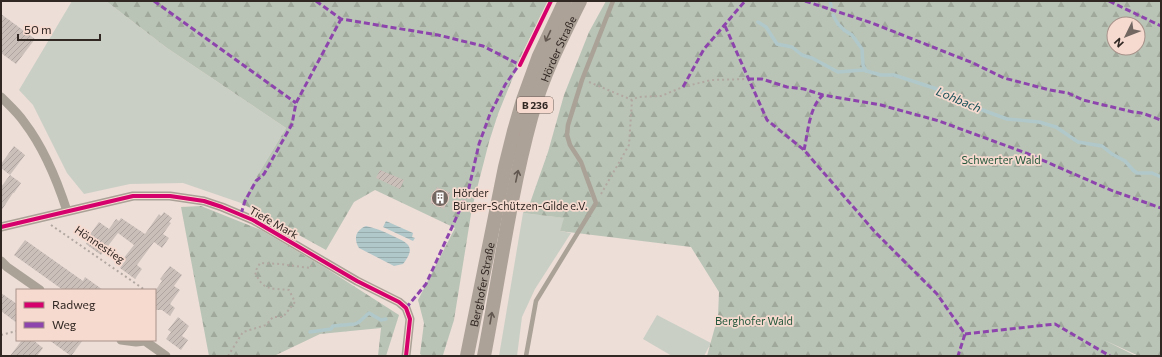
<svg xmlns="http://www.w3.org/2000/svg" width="1162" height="357" viewBox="0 0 1162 357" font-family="Commissioner,sans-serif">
<defs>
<pattern id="forest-firs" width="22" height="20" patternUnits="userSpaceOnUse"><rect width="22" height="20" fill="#b9c4b6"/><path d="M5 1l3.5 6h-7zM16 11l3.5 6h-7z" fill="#a0a89c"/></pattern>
<pattern id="water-rules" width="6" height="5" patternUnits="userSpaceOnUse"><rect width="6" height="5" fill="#b1c8ca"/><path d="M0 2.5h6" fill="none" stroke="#99acad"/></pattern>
<pattern id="building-hatch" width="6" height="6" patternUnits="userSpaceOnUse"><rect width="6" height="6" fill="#cbbfba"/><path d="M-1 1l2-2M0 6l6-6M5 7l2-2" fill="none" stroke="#afa4a0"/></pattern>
</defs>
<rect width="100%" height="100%" fill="#edded8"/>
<!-- green -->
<g fill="#cacfc5">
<polygon points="72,1 106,1 167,48 286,128 241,203 183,183 130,184 84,194 67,173 33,105 19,90"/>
<polygon points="523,213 565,218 560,231 571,233 535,289 522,317 517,356 499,356"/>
<polygon points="657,315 711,343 704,356 672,356 643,339"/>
</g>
<!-- forest -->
<g fill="url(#forest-firs)" fill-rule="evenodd">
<polygon points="106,1 548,1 524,50 498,114 489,142 472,208 454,320 443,355 423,356 420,354 424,323 418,300 455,228 375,190 354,202 326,250 241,203 286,128 167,48"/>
<path d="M606 1H1161V356H1139L1104 340 1136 356H707L718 316 719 292 691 247 560 231 564 218 523 213 530 203 548 152 564 95 589 32ZM1114 24H1138V48H1114Z"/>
<polygon points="201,206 261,230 324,267 399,315 386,356 378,356 381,328 320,334 274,356 209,356 181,207"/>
</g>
<!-- water -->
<g fill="url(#water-rules)">
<polygon points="386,221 413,233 412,237 415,238 413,241 383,227"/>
<path d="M366 226C375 228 383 231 391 235 408 243 417 246 403 264L394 266 359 248C353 238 356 230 366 226Z"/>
</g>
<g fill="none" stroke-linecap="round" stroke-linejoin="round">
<!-- stream -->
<g stroke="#b1c8ca" stroke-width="3.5">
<polyline points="830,1 831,6"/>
<polyline points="833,15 838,24 844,30 852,35 862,49 863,65 866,71"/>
<polyline points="758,22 766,27 777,44 792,47 802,55 812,58 838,72 863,70 881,75 894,75 940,90 977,108 1007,119 1039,122 1056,127 1078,142 1102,146 1112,154 1125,161 1133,170 1137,173 1152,173 1161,177"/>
<polyline points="310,332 331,329 333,326 355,324 359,322 369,313 381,320 386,319"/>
</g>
</g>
<!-- building -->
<g fill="url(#building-hatch)">
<polygon points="1,14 35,39 16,64 1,53"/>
<polygon points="14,146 25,155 10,175 21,183 14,193 13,193 1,211 1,187 10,175 1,168 1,164"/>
<polygon points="380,170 404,180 400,189 376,178"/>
<polygon points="437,187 451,193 444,209 430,203"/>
<polygon points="164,212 172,218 169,222 171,223 163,234 169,238 162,248 154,242 137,265 142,269 135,279 120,268 125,261 123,259 134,245 118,233 101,255 86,244 91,237 89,236 99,222 109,229 116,219 119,221 121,218 145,234 159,214 161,216"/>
<polygon points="25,240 83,281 85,277 103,290 63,290 14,255"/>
<polygon points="170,266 182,275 174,286 180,290 170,304 175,308 170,316 162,310 155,310 155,291 162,281 160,279"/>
<polygon points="1,293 17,304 17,323 1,311"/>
<polygon points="178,317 189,326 182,336 188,340 181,350 166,339 171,332 168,330"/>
<polygon points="22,340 33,340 43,348 37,356 10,356"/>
<polygon points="49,340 83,340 71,356"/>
</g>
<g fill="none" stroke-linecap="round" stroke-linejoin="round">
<!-- path -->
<g stroke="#b2a8a1" stroke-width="2" stroke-dasharray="2 3" stroke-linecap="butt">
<polyline points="589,82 632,100"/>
<polyline points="601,194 629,145 632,100 638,97 661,96 683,87 711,80 748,79"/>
<polyline points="51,225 145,290"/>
<polyline points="1,335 17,331"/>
<path d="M228 356 243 332 266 325 273 317H283L295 302 289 290C270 288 263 291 255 272L260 263 280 264 310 268 312 265"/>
</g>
<!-- lane -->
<polyline stroke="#aaa297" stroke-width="4.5" points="526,356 536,301 596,203 581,162 570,145 567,135 568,125 582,80 613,1"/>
<!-- street -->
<g stroke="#aaa297" stroke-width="9">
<path d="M1 97C9 105 18 113 24 122 44 148 57 180 67 211"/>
<polyline points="1,227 133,196 170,196 204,201 222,207 253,220 357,281 399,302 406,308 410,319 406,356"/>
<polyline points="1,261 7,267 40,290"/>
<polyline points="121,340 136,342 145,341 166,356"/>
</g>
<!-- primary -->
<g stroke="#ada297" stroke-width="14">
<path id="s1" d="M467 356 505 167 514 131 523 100 539 56 565 1"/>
<path id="s2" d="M484 356C499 278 510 195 531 118 542 77 561 39 580 1"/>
</g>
<!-- quiet -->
<g stroke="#8e44ad" stroke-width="3" stroke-dasharray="6 3" stroke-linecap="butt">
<polyline points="154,1 296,103"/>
<polyline points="316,1 341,19 438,35 483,46 520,65"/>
<path d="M805 1 872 23 973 63 1004 78 1050 90 1068 93 1083 100 1133 112C1143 112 1152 117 1161 120"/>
<polyline points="1109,1 1161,26"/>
<polyline points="725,26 767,120 804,150 875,232 937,294 965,334 958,356"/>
<polyline points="748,79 762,79 787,87 804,89 823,95 881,105 939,121 1026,153 1113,191 1161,208"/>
<polyline points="683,87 704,49 745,1"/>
<path d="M804 150C808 133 809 107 823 95"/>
<polyline points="241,214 245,201 256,181 264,174 292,124 296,103 341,19"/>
<polyline points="406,308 426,284 468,192 479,144 490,114 505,85 521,62"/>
<polyline points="965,334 1055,324 1110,356"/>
</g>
<!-- cycleway casing -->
<g stroke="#f6dacf" stroke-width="6">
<g id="cycleway">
<polyline points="520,65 551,1"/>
<polyline points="1,227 133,196 170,196 204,201 222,207 253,220 357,281 399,302 406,308 410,319 406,356"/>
</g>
</g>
<!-- cycleway -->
<use href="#cycleway" stroke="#d6006c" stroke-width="4"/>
</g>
<!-- one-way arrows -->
<defs><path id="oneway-shaft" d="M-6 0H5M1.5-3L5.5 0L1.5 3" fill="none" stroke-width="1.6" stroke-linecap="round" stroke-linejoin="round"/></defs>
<g stroke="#635851">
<use href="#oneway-shaft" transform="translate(548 36) rotate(115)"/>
<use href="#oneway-shaft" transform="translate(517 176) rotate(-78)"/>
<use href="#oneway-shaft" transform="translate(491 318) rotate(-80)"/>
</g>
<!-- icons -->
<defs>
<g id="building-disc" transform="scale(0.9)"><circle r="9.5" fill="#736762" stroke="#f6dacf"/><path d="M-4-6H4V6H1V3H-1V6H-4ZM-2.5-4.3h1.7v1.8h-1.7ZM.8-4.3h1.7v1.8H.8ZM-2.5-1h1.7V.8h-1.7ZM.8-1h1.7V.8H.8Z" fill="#fff"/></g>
</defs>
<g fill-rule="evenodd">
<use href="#building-disc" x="440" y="198"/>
</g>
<g text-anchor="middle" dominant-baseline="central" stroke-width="3.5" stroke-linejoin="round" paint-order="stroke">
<!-- shield labels -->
<rect fill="#f6dacf" stroke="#6c5d57" stroke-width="1" x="517" y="97" width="36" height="16" rx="3"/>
<g font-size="10" font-weight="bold" fill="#312723">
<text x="535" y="105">B 236</text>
</g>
<!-- street labels -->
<g font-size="11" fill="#312723" stroke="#f6dacf">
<text stroke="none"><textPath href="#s2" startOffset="317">Hörder Straße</textPath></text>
<text transform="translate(274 222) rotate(29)">Tiefe Mark</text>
<text transform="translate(100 244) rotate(34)">Hönnestieg</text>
<text stroke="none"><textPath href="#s1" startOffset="73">Berghofer Straße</textPath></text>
</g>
<!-- park labels -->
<g font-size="11" fill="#24583c" stroke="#f6dacf">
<text x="1001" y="159">Schwerter Wald</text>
<text x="754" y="320">Berghofer Wald</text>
</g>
<!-- poi labels -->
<g font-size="11" fill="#312723" stroke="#f6dacf" text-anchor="start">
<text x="453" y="192">Hörder<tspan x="453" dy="13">Bürger-Schützen-Gilde e.V.</tspan></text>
</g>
<!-- water labels -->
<g font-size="12" font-style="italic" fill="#185058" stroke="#f6dacf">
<text transform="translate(959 99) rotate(23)">Lohbach</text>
</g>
</g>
<!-- border -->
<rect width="1162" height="357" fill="none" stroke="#312723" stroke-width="4"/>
<!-- legend -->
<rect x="16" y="289" width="140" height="52" fill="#f6dacf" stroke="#a7928a"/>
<rect x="24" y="302" width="20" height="6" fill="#d6006c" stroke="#a7928a"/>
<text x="52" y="309" font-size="12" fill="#312723">Radweg</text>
<rect x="24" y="322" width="20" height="6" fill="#8e44ad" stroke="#a7928a"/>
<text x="52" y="329" font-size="12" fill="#312723">Weg</text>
<!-- north arrow -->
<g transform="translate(1126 36) rotate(227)"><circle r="19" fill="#f6dacf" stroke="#a7928a"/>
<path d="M0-3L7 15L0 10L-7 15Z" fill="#736762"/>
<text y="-6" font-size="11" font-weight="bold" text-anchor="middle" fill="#312723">N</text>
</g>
<!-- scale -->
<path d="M18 34v6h82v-6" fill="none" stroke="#312723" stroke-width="2"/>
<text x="24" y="34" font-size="12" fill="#312723" stroke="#f6dacf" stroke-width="3" paint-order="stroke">50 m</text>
</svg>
